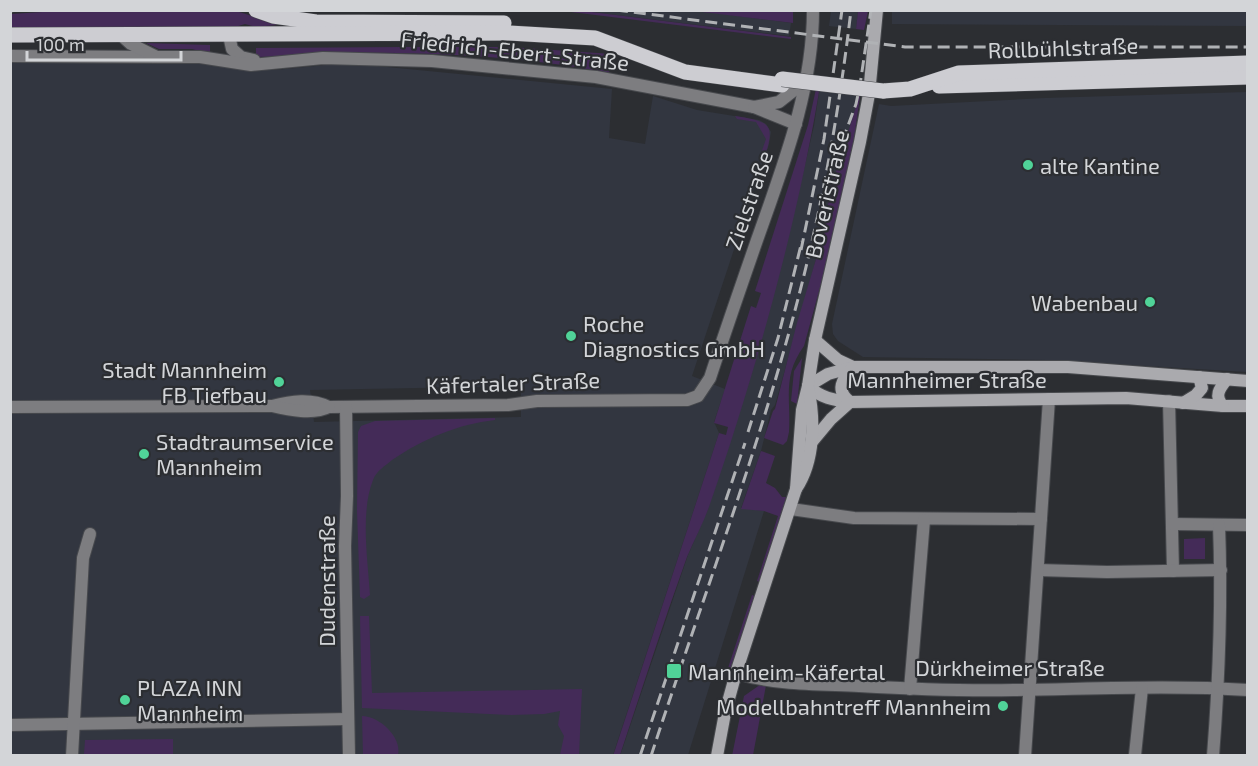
<svg xmlns="http://www.w3.org/2000/svg" width="1258" height="766" viewBox="0 0 1258 766" font-family="'Exo 2',sans-serif">
<rect width="100%" height="100%" fill="#2c2e32"/>
<!-- built -->
<g fill="#323640" fill-rule="evenodd">
<polygon points="694,10 791,23 789,36 584,11"/>
<polygon points="892,10 1247,10 1248,26 892,24"/>
<polygon points="831,11 858,11 856,29 829,26"/>
<path d="M11 62 200 64 247 70H275L346 63 612 89 609 138 645 144 653 96 697 110 759 120 766 124 771 132 769 144 692 376 725 389 714 422 719 433 613 755 11 756ZM521 386V417L314 422 310 390Z"/>
<polygon points="821,80 863,86 832,185 819,249 775,405 771,410 761,451 741,508 764,511 688,755 620,756 688,555 708,509 752,372 794,212 814,126"/>
<polygon points="1247,92 1247,372 1047,360 863,357 838,341 833,334 832,324 879,104 891,106 1045,98"/>
</g>
<!-- green -->
<g fill="#442b58">
<polygon points="73,10 236,11 275,23 277,25 256,27 245,24 235,27 11,29 11,14"/>
<polygon points="525,11 584,11 791,37 791,39 571,12"/>
<polygon points="694,11 793,11 793,23"/>
<polygon points="858,11 868,11 864,30 856,29"/>
<polygon points="146,43 210,45 210,54 192,49 159,49"/>
<path d="M403 47H510L612 54 609 73C517 55 423 52 330 53 305 54 280 57 256 57V48Z"/>
<path d="M818 80H821C798 222 756 371 709 507 703 524 694 540 687 557 663 623 642 689 620 755L613 756 719 433 726 435 728 427 714 423 751 306 756 308 761 293 755 291 808 125Z"/>
<path d="M861 90 850 165 830 251 804 346C782 376 791 398 789 432L787 441 783 445 764 438 773 411 775 409 797 323 819 249 832 185Z"/>
<path d="M735 116C774 122 775 125 763 163L759 159 766 139 756 122 737 119Z"/>
<polygon points="802,358 797,404 791,401 794,371"/>
<path d="M495 418V420C458 424 423 439 392 460 385 466 376 471 373 480 360 513 368 561 370 595L364 599 360 597 357 510 358 432 361 426 375 421Z"/>
<polygon points="761,451 775,456 766,483 775,488 782,497 786,497 781,519 760,582 757,581 778,516 764,511 741,509"/>
<polygon points="1205,538 1205,559 1184,559 1184,539"/>
<polygon points="752,595 755,596 731,669 728,668"/>
<polygon points="360,616 369,616 372,693 582,689 579,755 560,755 564,736 558,725 560,711 544,714 511,715 362,708"/>
<polygon points="767,680 753,755 732,756 744,696"/>
<path d="M362 716C379 716 402 737 398 755H363Z"/>
<polygon points="173,739 173,755 84,755 85,740"/>
</g>
<g fill="none" stroke-linecap="round" stroke-linejoin="round">
<!-- minor casing -->
<g stroke="#47494d" stroke-width="14">
<g id="minor">
<polyline points="10,56 157,57"/>
<polyline points="1169,401 1173,571"/>
<polyline points="791,509 854,518 1041,519"/>
<polyline points="1172,524 1248,525"/>
<polyline points="1038,570 1107,572 1221,570"/>
<path d="M736 673C775 685 818 684 859 686 910 689 962 691 1014 690 1092 689 1170 685 1248 690"/>
<polyline points="910,689 924,520"/>
<polyline points="10,725 348,719"/>
<polyline points="1135,755 1142,688"/>
<polyline points="72,756 83,558 90,534"/>
<polyline points="1025,756 1049,399"/>
<path d="M1213 756C1219 679 1222 602 1219 525"/>
</g>
</g>
<!-- tertiary casing -->
<g stroke="#47494d" stroke-width="14">
<g id="tertiary">
<polyline points="235,34 230,40 232,49 241,57 254,60"/>
<polyline points="121,35 131,44 157,57 200,57 251,65 323,58 432,61 596,77 754,107 796,124"/>
<polyline points="754,107 779,102 807,80"/>
<path d="M272 406C291 401 311 398 329 407L508 405 537 401 687 400 698 396 710 378C725 332 741 286 757 240 783 166 813 90 813 10"/>
<path d="M10 407 272 406C289 410 313 415 329 407"/>
<polyline points="346,407 347,496 345,546 349,756"/>
</g>
</g>
<!-- secondary casing -->
<g stroke="#47494d" stroke-width="14">
<g id="secondary">
<polyline points="815,340 838,360 853,367"/>
<path d="M808 386C821 398 833 400 850 402L1126 398 1223 406H1248"/>
<polyline points="808,386 828,374 853,367 1068,367 1248,381"/>
<path d="M850 402C835 390 842 380 853 367"/>
<polyline points="1183,403 1196,395 1202,388 1199,377"/>
<path d="M1223 406C1214 396 1219 389 1227 379"/>
<polyline points="811,443 831,419 850,402"/>
<polyline points="796,489 802,410 808,386 815,340 860,142 869,94 877,10"/>
<path d="M717 756 725 713 736 673 796 489C815 461 815 419 808 387"/>
</g>
</g>
<!-- primary casing -->
<g stroke="#47494d" stroke-width="16">
<g id="primary">
<polyline points="256,10 273,16 316,22 504,23"/>
<polyline points="10,35 509,33 595,38 685,72 782,85"/>
<polyline points="939,86 1248,77"/>
<polyline points="883,91 910,89 959,73 1248,63"/>
</g>
</g>
<!-- minor -->
<use href="#minor" stroke="#7d7d80" stroke-width="12"/>
<!-- tertiary -->
<use href="#tertiary" stroke="#7d7d80" stroke-width="12"/>
<!-- secondary -->
<use href="#secondary" stroke="#aaaaae" stroke-width="12"/>
<!-- primary -->
<use href="#primary" stroke="#cdcdd2" stroke-width="15"/>
<!-- rail -->
<g stroke="#b0b2b5" stroke-width="3" stroke-dasharray="12 6" stroke-linecap="butt">
<polyline points="616,10 905,47 1248,47"/>
<polyline points="10,11 17,10"/>
<polyline points="836,158 856,104 860,85 871,10"/>
<polyline points="801,250 824,139 842,10"/>
<polyline points="748,432 778,338 802,241"/>
<polyline points="640,756 745,443"/>
<path d="M651 756C699 609 754 463 794 314 821 214 839 113 851 10"/>
</g>
<!-- primary-bridge casing -->
<g stroke="#47494d" stroke-width="16" stroke-linecap="butt">
<polyline id="primary-bridge" points="782,79 883,91"/>
</g>
<!-- primary-bridge -->
<use href="#primary-bridge" stroke="#cdcdd2" stroke-width="15"/>
</g>
<!-- markers -->
<g fill="#50d398" stroke="#2c2e32" stroke-width="2">
<circle cx="1028" cy="165" r="6"/>
<circle cx="1150" cy="302" r="6"/>
<circle cx="571" cy="336" r="6"/>
<circle cx="279" cy="382" r="6"/>
<circle cx="144" cy="454" r="6"/>
<rect x="666" y="663" width="16" height="16" rx="3"/>
<circle cx="125" cy="700" r="6"/>
<circle cx="1003" cy="706" r="6"/>
</g>
<g text-anchor="middle" dominant-baseline="central" stroke-width="4.5" stroke-linejoin="round" paint-order="stroke">
<!-- street labels -->
<g font-size="22" fill="#d3d5d8" stroke="#2c2e32">
<text transform="translate(1063 47) rotate(-2)">Rollbühlstraße</text>
<text transform="translate(515 50) rotate(6)">Friedrich-Ebert-Straße</text>
<text transform="translate(826 194) rotate(-77)">Boveristraße</text>
<text transform="translate(748 200) rotate(-71)">Zielstraße</text>
<text x="947" y="379">Mannheimer Straße</text>
<text transform="translate(513 382) rotate(-2)">Käfertaler Straße</text>
<text transform="translate(326 581) rotate(-90)">Dudenstraße</text>
<text x="1010" y="667">Dürkheimer Straße</text>
</g>
<!-- poi labels -->
<g font-size="22" fill="#d3d5d8" stroke="#2c2e32" text-anchor="start">
<text x="1040" y="165">alte Kantine</text>
<text x="1138" y="302" text-anchor="end">Wabenbau</text>
<text x="583" y="323">Roche<tspan x="583" dy="25">Diagnostics GmbH</tspan></text>
<text x="267" y="369" text-anchor="end">Stadt Mannheim<tspan x="267" dy="25">FB Tiefbau</tspan></text>
<text x="156" y="441">Stadtraumservice<tspan x="156" dy="25">Mannheim</tspan></text>
<text x="688" y="671">Mannheim-Käfertal</text>
<text x="137" y="687">PLAZA INN<tspan x="137" dy="25">Mannheim</tspan></text>
<text x="991" y="706" text-anchor="end">Modellbahntreff Mannheim</text>
</g>
</g>
<!-- border -->
<rect width="1258" height="766" fill="none" stroke="#d3d5d8" stroke-width="24"/>
<!-- scale -->
<path d="M27 51v9h154v-9" fill="none" stroke="#d3d5d8" stroke-width="3"/>
<text x="36" y="51" font-size="18" fill="#d3d5d8" stroke="#2c2e32" stroke-width="4.5" paint-order="stroke">100 m</text>
</svg>
